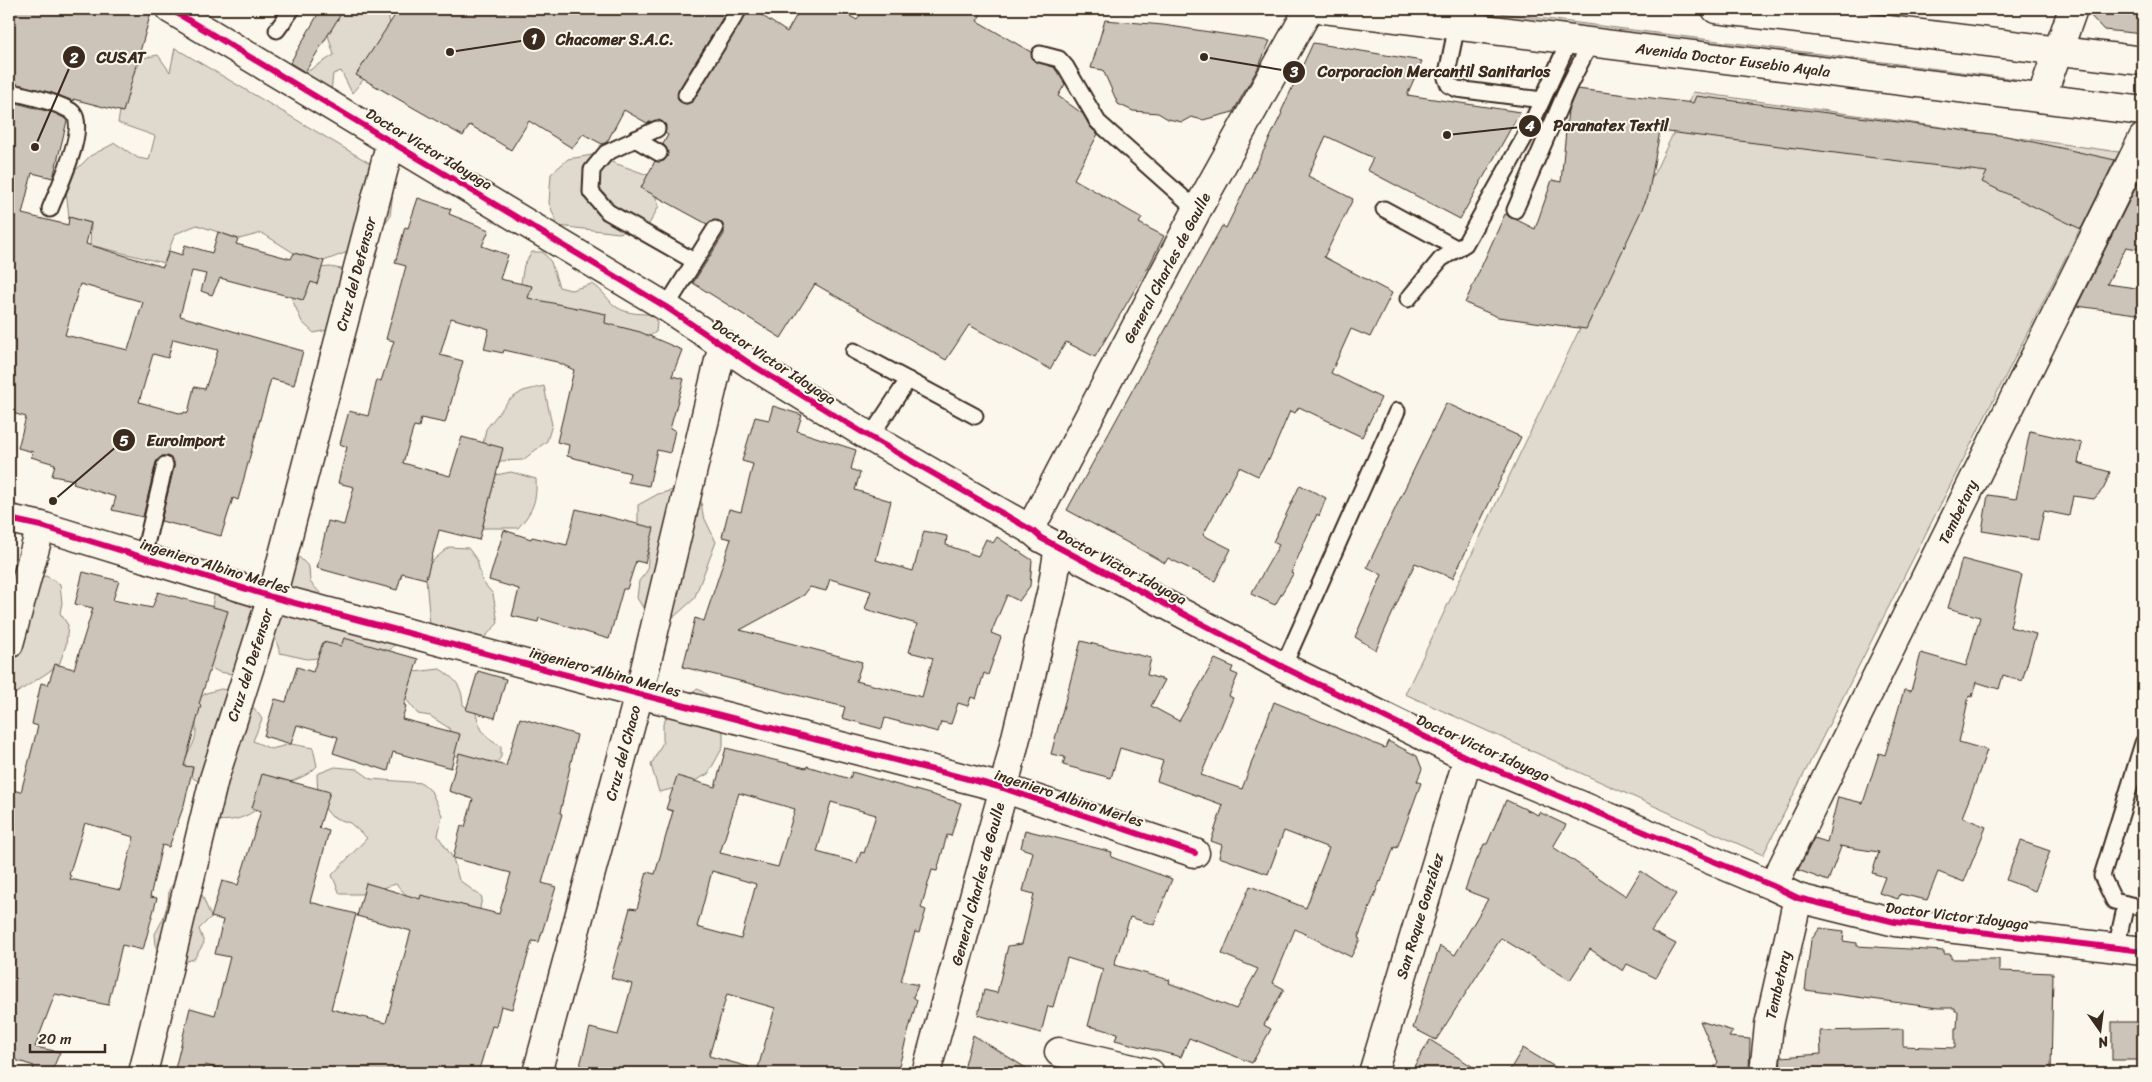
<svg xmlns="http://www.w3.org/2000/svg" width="2152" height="1082" viewBox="0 0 2152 1082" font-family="Sriracha,sans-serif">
<rect width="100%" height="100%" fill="#fbf7ec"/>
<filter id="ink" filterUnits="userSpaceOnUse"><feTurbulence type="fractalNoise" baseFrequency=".02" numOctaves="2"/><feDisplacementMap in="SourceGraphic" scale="10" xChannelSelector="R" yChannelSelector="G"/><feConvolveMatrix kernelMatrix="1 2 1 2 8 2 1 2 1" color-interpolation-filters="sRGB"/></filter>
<g filter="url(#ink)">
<!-- green -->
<g fill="#dfd9ce" stroke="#8d8276">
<polygon points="342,9 388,9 391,36 369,73 352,93 341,71 333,74 331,92 311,86 305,73 334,55 327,32"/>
<polygon points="1422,9 1468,9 2016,79 2017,82"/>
<polygon points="175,48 383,171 393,192 390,216 371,243 324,261 294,253 262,233 239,239 197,225 175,234 164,263 90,245 91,223 69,217 65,181 90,156 115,143 138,158 149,160 155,136 118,123 124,88 143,58 158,55 170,72"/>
<polygon points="1693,92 2119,152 1763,855 1405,694"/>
<polygon points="592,155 648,175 659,206 648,226 619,233 558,226 549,203 551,174 568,159"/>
<path d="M532 252H543L551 262 559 287 571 290 592 284C604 290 608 302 618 308 628 314 641 314 653 314L657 323 656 332 635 345 613 348 519 294 524 265Z"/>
<polygon points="330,267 347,270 336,328 314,333 302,322 291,297 296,276 308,269"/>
<polygon points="544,386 552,425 547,441 523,460 499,461 482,449 486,429 509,400 523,391"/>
<path d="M511 472 536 479C537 501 533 511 518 528H482L496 475Z"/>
<polygon points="681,488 700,495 703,515 716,542 694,599 675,616 650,619 637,598 639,581 647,571 649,549 638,524 638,505 658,494"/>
<polygon points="449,547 468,548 477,560 482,581 493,594 498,623 484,638 448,643 430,625 426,579 430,563"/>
<polygon points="298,556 309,567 310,582 322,595 349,603 397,642 384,657 329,657 307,659 280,653 275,637 285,568"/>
<polygon points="46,576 60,584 62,603 60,613 68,625 66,645 59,665 15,694 9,707 9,612 27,579"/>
<polygon points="240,577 262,620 239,675 219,672 194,659 210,620 213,600 219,579"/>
<path d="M440 669C455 679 462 685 463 705L476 713C480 730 485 739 501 746V757L491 770H465L455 754 449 728 430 716 418 714 406 699 404 681 414 672Z"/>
<path d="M221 689C240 691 252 704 262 719L253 741 271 749 291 744 313 748 317 766C307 778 293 779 281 787 273 792 268 800 261 806 241 822 228 822 203 819L206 786 193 778 180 762C199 742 198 731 193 704L206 693Z"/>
<polygon points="698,689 717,701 723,728 723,747 708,774 685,786 659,792 651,765 663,742 663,724 677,698"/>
<polygon points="335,767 357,769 371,779 422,783 431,791 442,815 438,836 453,858 459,880 482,897 479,914 423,913 396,884 361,894 340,894 332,875 367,838 350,823 332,817 318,800 317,774"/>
<polygon points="190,880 200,890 211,917 199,929 204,943 194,959 169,966 157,956 155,934 163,919 168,903 169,890 174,883"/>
</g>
<!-- building -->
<g fill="#ccc4b9" stroke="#3b2a1e" fill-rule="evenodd">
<polygon points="9,9 152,9 123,112 73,99 73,101 52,93 9,82"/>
<polygon points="321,9 344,9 305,72 290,63"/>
<polygon points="399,9 728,9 678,91 678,100 686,104 694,100 748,9 752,9 787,32 800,9 837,9 857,20 864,9 984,9 977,21 1031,52 1034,61 1054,67 1065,84 1058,96 1083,114 1090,127 1098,134 1074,179 1142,218 1139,223 1164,236 1150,264 1095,357 1066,342 1050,369 969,325 946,360 815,284 781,338 693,283 724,234 724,229 720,221 711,221 707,224 641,188 655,161 663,161 667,157 667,149 663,144 668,135 665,133 666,125 663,122 657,120 647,123 624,110 607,142 602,144 583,134 572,148 529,121 511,150 470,125 463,136 356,75"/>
<polygon points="2088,9 2143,9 2143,34 2104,30 2088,13"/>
<polygon points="1105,20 1163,25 1270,41 1258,68 1233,112 1203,120 1191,117 1182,122 1168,119 1158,113 1133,111 1118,104 1103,70 1091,68"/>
<polygon points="1313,43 1422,61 1407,95 1520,112 1460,219 1367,170 1373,158 1326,136 1308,176 1353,199 1324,257 1392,293 1370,337 1351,329 1331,373 1381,398 1362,437 1299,407 1295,413 1290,411 1269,460 1268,459 1258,476 1239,467 1203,535 1231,549 1215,581 1168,558 1165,563 1067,510 1222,226 1226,228 1282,113 1281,112"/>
<polygon points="1577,89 1693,103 1696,96 2006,136 2115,160 2081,229 1982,182 1987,172 1660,131 1648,196 1586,329 1498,317 1465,303 1505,214 1535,229 1552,180 1561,182 1568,110"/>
<path d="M9 101 54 113 64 118 67 121 53 178 32 173 22 214 68 225 69 217 91 223 86 244 163 267 169 251 182 255 185 245 212 253 218 232 238 239 236 244 291 259 294 253 324 261 317 284 311 282 303 300 220 278 212 295 201 291 206 274 192 271 180 316 303 351 294 385 271 379 238 500 233 498 221 536 161 521 174 467V462L168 456H162L156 462 143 517 112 510 116 497 73 484 74 480 52 476 55 464 31 457 33 452 18 448 26 417 9 412ZM80 284 143 302 128 350 65 335ZM173 339 218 350 205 389 194 387 188 413 184 412 183 414 139 402 153 354 168 358Z"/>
<polygon points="2143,173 2143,250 2126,247 2107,284 2143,289 2143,315 2077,306"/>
<polygon points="418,198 451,209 449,214 489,230 482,246 508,255 500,279 532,286 528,298 606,314 605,323 640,332 682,350 672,376 684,379 670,429 675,430 670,453 657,450 649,486 628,482 630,473 567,456 569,445 557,442 574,370 557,362 504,350 503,353 484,349 489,329 451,318 440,355 463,361 445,423 421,418 419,427 414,426 403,463 450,476 462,437 503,448 479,540 439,530 426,579 402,573 397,590 317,568 328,521 344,525 354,487 338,483 347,447 340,444 349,411 368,416 377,380 381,381 394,341 386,339 406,266 395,263 405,227 408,228"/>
<polygon points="1446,403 1521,437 1453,578 1415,563 1376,650 1355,637 1382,575 1367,567"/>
<path d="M773 406 802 415 797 431 856 450 851 469 860 473 855 490 891 501 876 560 913 571 924 531 947 536 946 545 978 556 986 539 993 543 997 537 1032 560 1030 586 1019 601 1007 595 991 633 1001 637 988 675 984 673 976 699 971 697 968 706 958 703 951 724 941 722 938 732 885 718 882 729 842 718 845 707 683 667 695 618 704 621 731 539 722 537 729 509 741 512 753 464 742 461 755 417 769 420ZM830 579 871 591 865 609 917 624 909 652 933 658 922 697 856 681 862 662 740 630 804 595 810 587 826 591Z"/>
<polygon points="2030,431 2082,443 2078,463 2110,472 2104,488 2094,499 2073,496 2069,516 2044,511 2038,540 1982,531 1988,495 2016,499"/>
<polygon points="1300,485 1326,498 1319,516 1317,514 1291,573 1293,574 1275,605 1251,594 1279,545 1273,542"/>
<polygon points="576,509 654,528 645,563 636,561 627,589 623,589 609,639 539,618 538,622 512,616 519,589 489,580 504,530 531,539 532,537 567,545"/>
<polygon points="1962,559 2022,575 2010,627 2036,634 2022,681 2003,675 1999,689 1976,682 1972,697 1969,696 1959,742 1987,750 1974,787 1962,817 1986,827 1964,882 1938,872 1927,900 1900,894 1898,899 1879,893 1885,877 1872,873 1879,852 1839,846 1841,847 1828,881 1798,870 1814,838 1827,842 1838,797 1863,803 1879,753 1885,755 1904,690 1911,691 1921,653 1966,666 1980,617 1948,608"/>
<path d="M83 572 119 581 113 600 152 608 158 592 228 611 199 704 201 705 184 766 193 767 184 805 169 847 162 845 150 897 157 898 143 950 122 945 108 1005 55 994 35 1047 60 1052 51 1073H32L34 1066 9 1058V801L12 790 21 792 38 726 32 724 41 683 48 685 55 664 74 669 93 608 75 604ZM85 823 134 837 120 890 70 879 71 876 69 875Z"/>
<polygon points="344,638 418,659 404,705 406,706 402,719 460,734 451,768 393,752 388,771 333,753 338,737 297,725 291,744 264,736 275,699 286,702 297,667 313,672 323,642 341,646"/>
<polygon points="1081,641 1151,658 1147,675 1165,680 1151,706 1179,721 1215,659 1233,667 1231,672 1238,675 1229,696 1233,698 1201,775 1242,789 1274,702 1385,748 1388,741 1417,756 1422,769 1417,781 1421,783 1397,848 1394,847 1381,882 1380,881 1358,938 1360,939 1351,957 1295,929 1273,983 1284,989 1264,1025 1271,1029 1252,1063 1189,1038 1181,1057 1115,1040 1118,1033 1088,1026 1103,969 1067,958 1053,1007 1048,1006 1041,1033 978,1015 984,990 997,993 1008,946 1022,944 1034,894 1023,891 1033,852 1021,848 1025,830 1112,852 1111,857 1172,879 1154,925 1130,917 1114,965 1170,980 1169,983 1236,1009 1258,969 1222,954 1250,886 1306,908 1329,848 1284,831 1268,874 1219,857 1222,845 1211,841 1223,805 1157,781 1163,761 1120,748 1111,778 1063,765 1065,757 1051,754"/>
<polygon points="478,671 506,679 495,718 466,710"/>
<polygon points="520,718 577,735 560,813 562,814 542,883 556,887 539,942 532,941 512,1009 501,1006 496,1027 492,1026 478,1073 238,1073 205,1065 202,1073 174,1073 190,1008 215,1015 230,957 215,954 223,920 211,917 222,881 238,885 261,811 252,808 262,774 330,792 319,828 329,831 310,902 356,914 331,1009 386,1023 411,931 357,916 366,883 420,899 421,895 499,914 511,873 453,858 461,826 465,827 473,799 449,791 459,753 506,766"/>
<path d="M726 748 806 768 807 766 850 779 852 772 961 803 951 836 947 835 937 871 932 870 921 908 926 910 919 933 915 932 901 981 918 985 913 997 917 1000 897 1073H779L758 1068 775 1008 727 994 709 1056 749 1067 748 1073H578L590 1028 618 1035 632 984 611 978 630 908 637 909 647 872 655 874 673 811 666 809 677 776 715 787ZM739 793 795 809 778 867 720 853ZM831 802 876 815 864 853 861 852 857 863 817 852ZM712 871 756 884 741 939 697 927Z"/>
<polygon points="1506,800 1538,815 1539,812 1566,825 1553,847 1626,896 1641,871 1676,894 1651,931 1676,944 1656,978 1627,964 1623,971 1590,949 1570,980 1501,938 1436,1040 1413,1028 1440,946 1455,955 1488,899 1465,890 1476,859 1477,860 1484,844 1487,844"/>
<polygon points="2021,841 2050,851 2035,891 2006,880"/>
<polygon points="1820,928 1844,931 1843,941 1857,943 1857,946 1944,951 1944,954 1951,954 1951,959 1999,959 1999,971 2053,973 2051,1073 1780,1073 1781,1057 1821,1054 1820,1031 1903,1029 1903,1046 1955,1048 1955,1028 1957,1028 1958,1011 1955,1011 1955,1008 1938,1008 1805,990 1811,940"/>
<polygon points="1700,1021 1733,1031 1729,1037 1750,1039 1749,1073 1711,1073 1718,1062"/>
<rect x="2112" y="1022" width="31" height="38"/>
<polygon points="973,1035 1034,1073 963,1073"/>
<polygon points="1430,1040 1483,1073 1410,1073"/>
<polygon points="1523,1048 1565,1073 1508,1073"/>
</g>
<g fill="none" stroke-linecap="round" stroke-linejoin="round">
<!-- service casing -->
<g stroke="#3b2a1e" stroke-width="19">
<g id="service">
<polyline points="1457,25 1446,78 1449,85 1457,89 1542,100"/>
<polyline points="277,30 292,9"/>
<polyline points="1040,54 1059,59 1066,67 1098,122 1197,210"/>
<path d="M9 91C26 96 56 101 71 111 90 124 57 191 50 209"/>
<polyline points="686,95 739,9"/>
<polyline points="657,129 606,153 592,170 591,192 608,212 694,261"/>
<polyline points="635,139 659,153"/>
<polyline points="1384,209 1458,249"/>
<polyline points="1515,210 1568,87 1591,42"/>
<polyline points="1408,299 1441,259 1465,244 1528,131 1570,39"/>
<polyline points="666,307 715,229"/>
<polyline points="854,351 975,416"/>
<polyline points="870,437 908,380"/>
<polyline points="143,557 165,465"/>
<polyline points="1283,667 1397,411"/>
<polyline points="2143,743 2102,876 2114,901 2143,908"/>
<polyline points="2116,948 2126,904"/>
</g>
</g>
<!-- minor casing -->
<g stroke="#3b2a1e" stroke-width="31">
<g id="minor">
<polyline points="170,9 666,307 749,363 870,437 1033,531"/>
<polyline points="2041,98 2073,9"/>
<polyline points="9,644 41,526"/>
<polyline points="1468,758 1773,886 1798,898 1895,922 2143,951"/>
<polyline points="1003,788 1195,853"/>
<polyline points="1773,886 2143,138"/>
<polyline points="1059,1052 1150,1073"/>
<polyline points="143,1073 214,779 272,597 391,141"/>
<polyline points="537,1073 639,694 723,344"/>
<polyline points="1764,1073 1769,1025 1798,898"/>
</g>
</g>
<!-- tertiary casing -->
<g stroke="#3b2a1e" stroke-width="31">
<g id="tertiary">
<polyline points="1309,9 1197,210 1035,520 1033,531 1041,538 1283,667 1468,758 1373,1073"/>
<polyline points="9,519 41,526 272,597 639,694 1003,788"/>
<polyline points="926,1073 1001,799 1052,589 1059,547"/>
</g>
</g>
<!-- trunk casing -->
<g stroke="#3b2a1e" stroke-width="31">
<g id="trunk">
<polyline points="1324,9 2143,111"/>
<polyline points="1716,9 2143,61"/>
</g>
</g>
<!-- service -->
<use href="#service" stroke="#fbf7ec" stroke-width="15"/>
<!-- minor -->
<use href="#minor" stroke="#fbf7ec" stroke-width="28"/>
<!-- tertiary -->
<use href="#tertiary" stroke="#fbf7ec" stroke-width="28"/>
<!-- trunk -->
<use href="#trunk" stroke="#fbf7ec" stroke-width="28"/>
<!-- cycleway casing -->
<g stroke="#fbf7ec" stroke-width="9">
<g id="cycleway">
<polyline points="170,9 666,307 749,363 870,437 1033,531 1041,538 1283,667 1468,758 1773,886 1798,898 1895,922 2143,951"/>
<polyline points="9,519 41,526 272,597 639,694 1003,788 1195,853"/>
</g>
</g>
<!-- cycleway -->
<use href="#cycleway" stroke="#d6006c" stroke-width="6"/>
</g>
</g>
<g text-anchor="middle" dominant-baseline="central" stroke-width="4" stroke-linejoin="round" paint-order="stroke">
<!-- street labels -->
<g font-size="15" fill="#3b2a1e" stroke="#fbf7ec">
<text transform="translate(1733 60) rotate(7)">Avenida Doctor Eusebio Ayala</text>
<text transform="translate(429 149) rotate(31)">Doctor Victor Idoyaga</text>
<text transform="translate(1167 268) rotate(-62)">General Charles de Gaulle</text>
<text transform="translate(356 274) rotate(-75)">Cruz del Defensor</text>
<text transform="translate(774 362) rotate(33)">Doctor Victor Idoyaga</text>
<text transform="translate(1958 512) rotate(-64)">Tembetary</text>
<text transform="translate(215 566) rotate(17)">ingeniero Albino Merles</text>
<text transform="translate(1122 567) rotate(28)">Doctor Victor Idoyaga</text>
<text transform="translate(250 665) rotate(-72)">Cruz del Defensor</text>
<text transform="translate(605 672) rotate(15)">ingeniero Albino Merles</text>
<text transform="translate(1483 748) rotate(24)">Doctor Victor Idoyaga</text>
<text transform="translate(623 753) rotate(-75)">Cruz del Chaco</text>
<text transform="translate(1069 798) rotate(18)">ingeniero Albino Merles</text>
<text transform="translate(978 884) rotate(-75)">General Charles de Gaulle</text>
<text transform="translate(1420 916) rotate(-73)">San Roque González</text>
<text transform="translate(1957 916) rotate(7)">Doctor Victor Idoyaga</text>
<text transform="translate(1778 985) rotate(-77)">Tembetary</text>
</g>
</g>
<!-- callouts -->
<path fill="none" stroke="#3b2a1e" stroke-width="2" d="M450 52L534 39M35 147L74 57M1204 57L1294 72M1447 135L1530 126M53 501L124 440"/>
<g fill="#3b2a1e" stroke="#fbf7ec" stroke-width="2">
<circle cx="450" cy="52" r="5"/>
<circle cx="35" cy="147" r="5"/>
<circle cx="1204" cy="57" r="5"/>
<circle cx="1447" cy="135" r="5"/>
<circle cx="53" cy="501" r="5"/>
<circle cx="534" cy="39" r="12"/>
<circle cx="74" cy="57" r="12"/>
<circle cx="1294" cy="72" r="12"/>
<circle cx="1530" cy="126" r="12"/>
<circle cx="124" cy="440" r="12"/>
</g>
<g font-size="15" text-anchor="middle" font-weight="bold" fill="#fff">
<text x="534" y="44">1</text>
<text x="74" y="63">2</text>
<text x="1294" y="77">3</text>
<text x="1530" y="131">4</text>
<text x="124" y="446">5</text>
</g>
<g font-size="16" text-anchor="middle" font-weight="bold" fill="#3b2a1e" stroke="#fbf7ec" stroke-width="4" stroke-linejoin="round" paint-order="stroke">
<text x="615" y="45">Chacomer S.A.C.</text>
<text x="121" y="63">CUSAT</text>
<text x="1434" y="77">Corporacion Mercantil Sanitarios</text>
<text x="1611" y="131">Paranatex Textil</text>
<text x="186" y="446">Euroimport</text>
</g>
<!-- margin -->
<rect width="2152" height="1082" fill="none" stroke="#fbf7ec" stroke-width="30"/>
<rect x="15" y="15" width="2122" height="1052" fill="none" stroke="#3b2a1e" stroke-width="2" filter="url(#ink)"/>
<!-- north arrow -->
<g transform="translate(2100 1030) rotate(166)" stroke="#fbf7ec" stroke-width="4" paint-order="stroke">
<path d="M0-4L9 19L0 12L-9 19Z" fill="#3b2a1e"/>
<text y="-8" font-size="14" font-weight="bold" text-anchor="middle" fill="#3b2a1e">N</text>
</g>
<!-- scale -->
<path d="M30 1044v8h75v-8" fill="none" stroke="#3b2a1e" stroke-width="2.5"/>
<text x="38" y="1044" font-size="15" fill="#3b2a1e" stroke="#fbf7ec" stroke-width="4" paint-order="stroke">20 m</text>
</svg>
